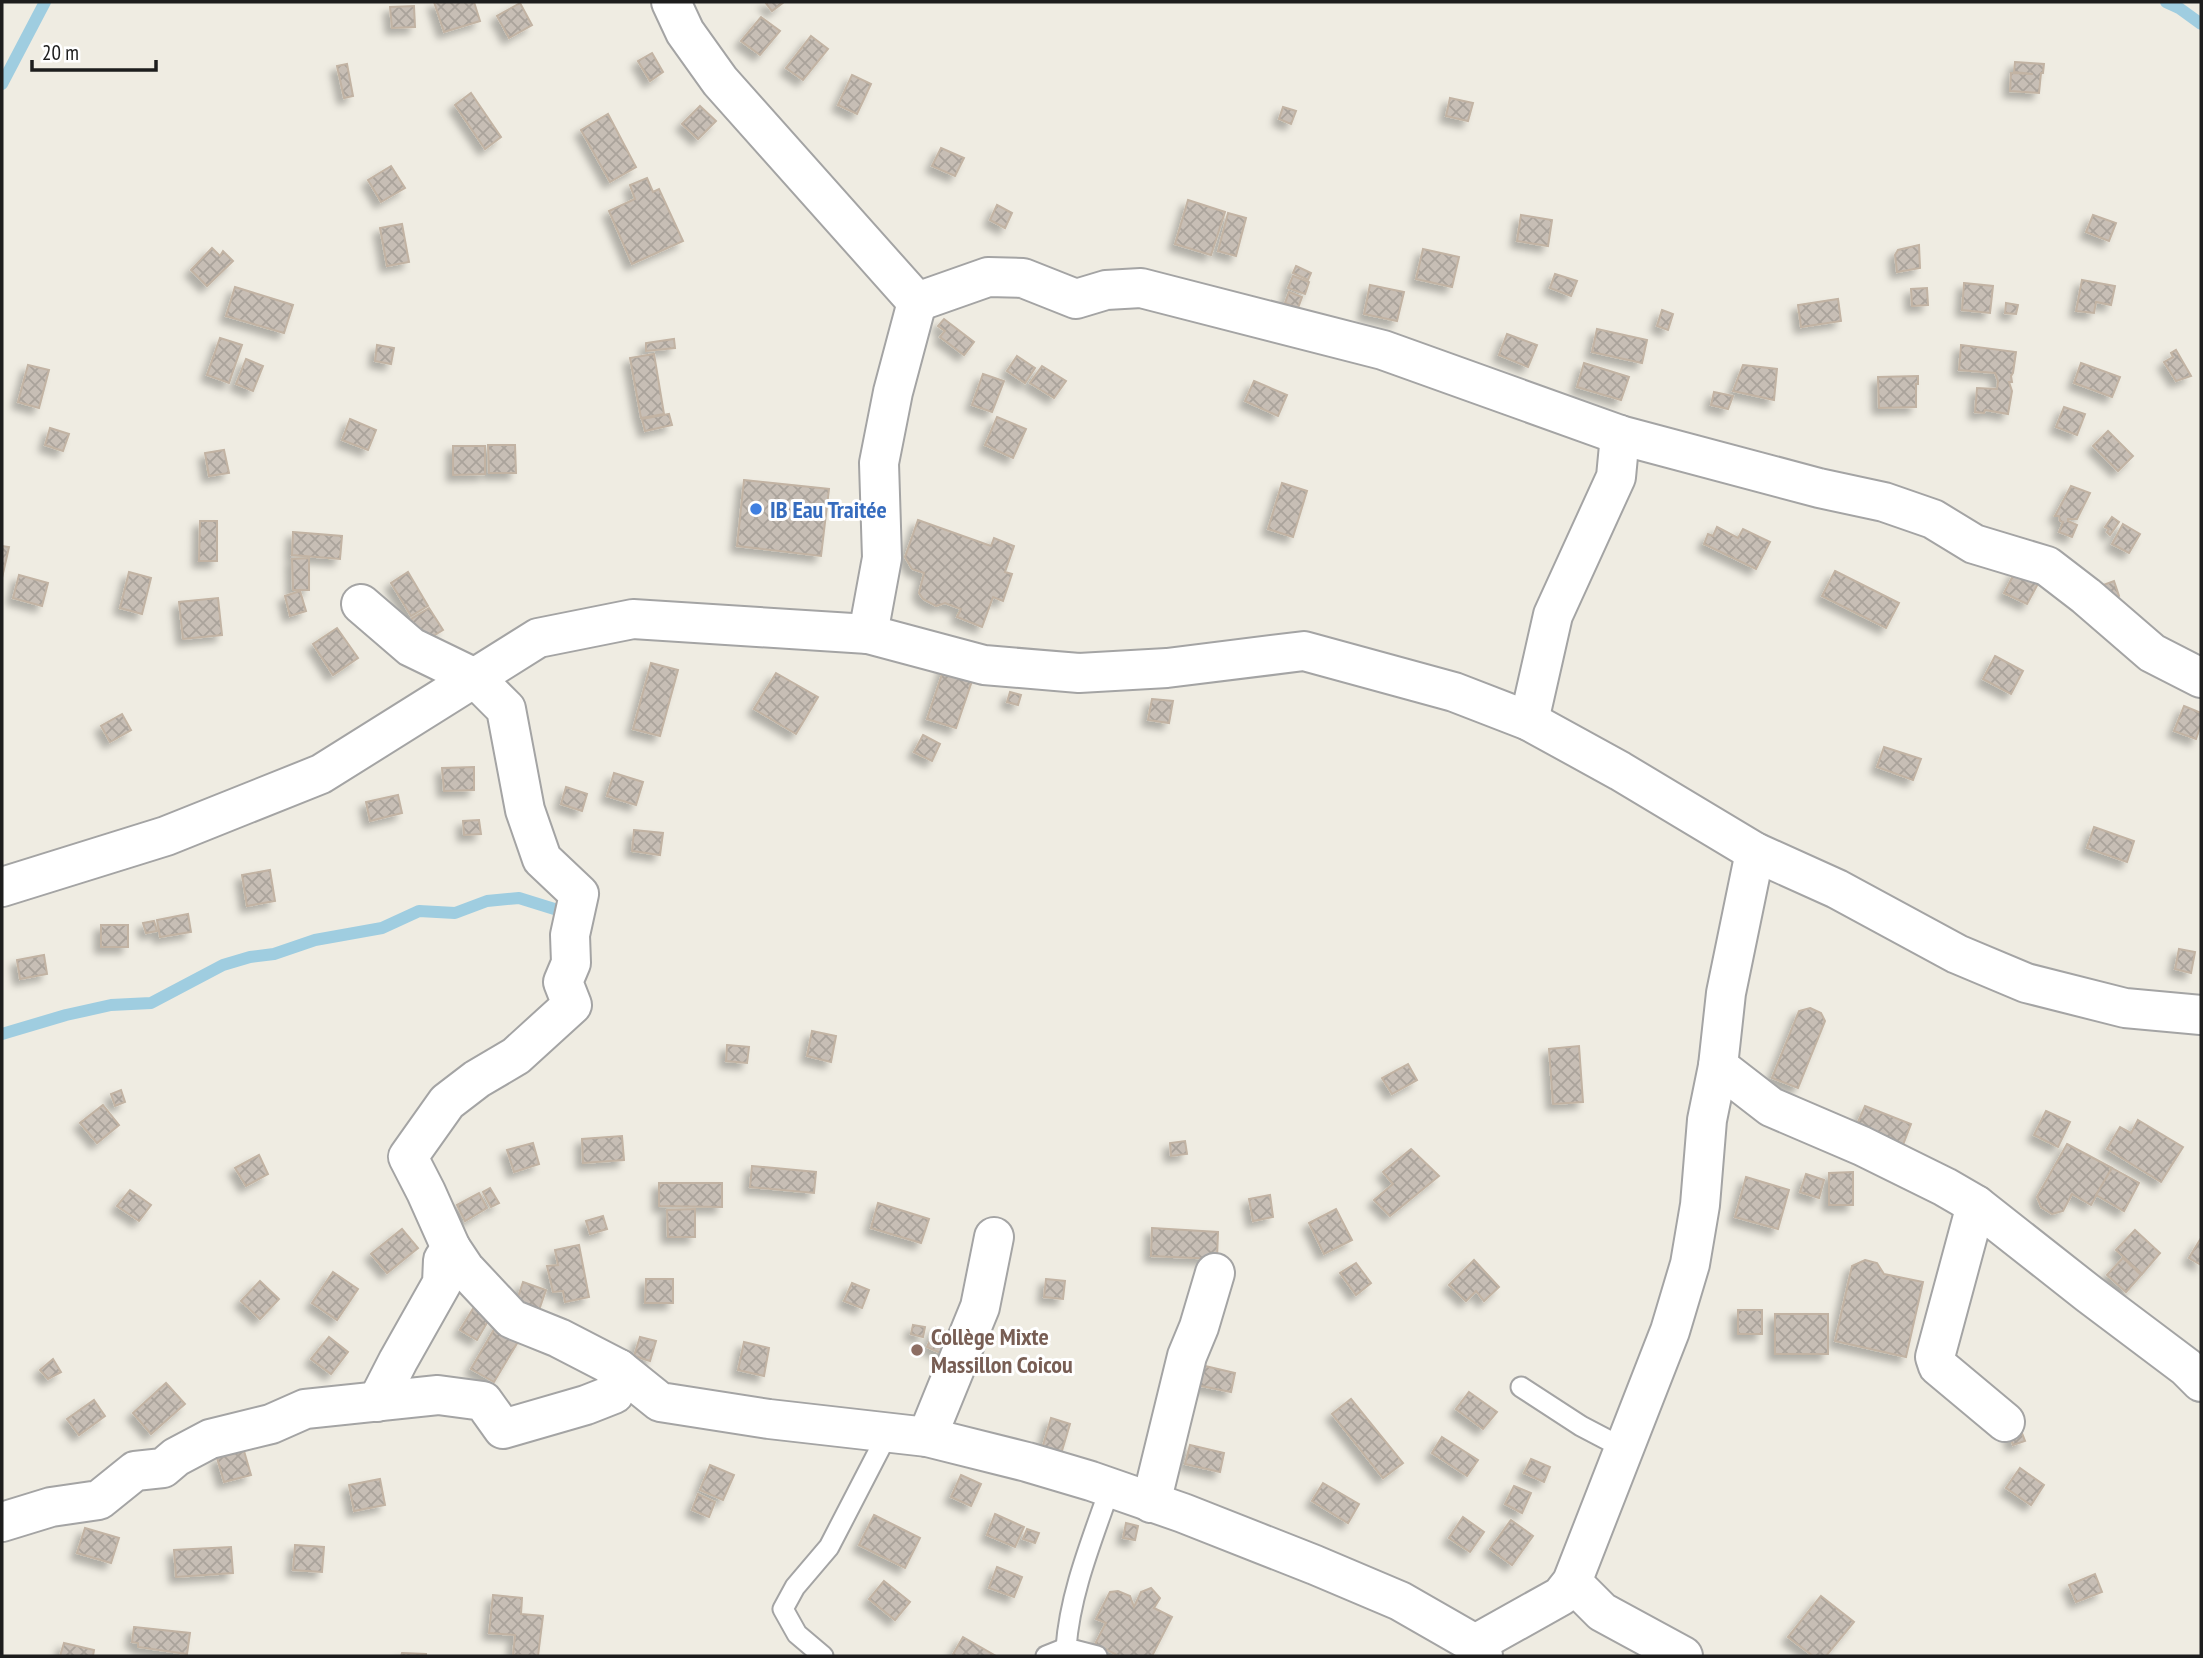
<svg xmlns="http://www.w3.org/2000/svg" width="2203" height="1658" viewBox="0 0 2203 1658" font-family="'PT Sans Narrow',sans-serif">
<defs>
<pattern id="building-cross-hatch" width="8" height="8" patternUnits="userSpaceOnUse" patternTransform="scale(1.75)"><rect width="8" height="8" fill="#c7beb5"/><path d="M0 0l8 8M0 8l8-8" fill="none" stroke="#aaa39b"/></pattern>
<filter id="shadow"><feDropShadow dx="-6" dy="6" stdDeviation="3.5" flood-color="#0004"/></filter>
</defs>
<rect width="100%" height="100%" fill="#efece2"/>
<g fill="none" stroke-linecap="round" stroke-linejoin="round">
<!-- stream -->
<g stroke="#9fcde0" stroke-width="12">
<polyline points="2166,2 2179,8 2201,24"/>
<polyline points="2,84 45,2"/>
<polyline points="2,1034 66,1015 111,1005 151,1003 223,965 250,957 274,954 315,940 382,928 419,911 455,913 487,901 519,898 564,912"/>
</g>
</g>
<!-- building -->
<g fill="url(#building-cross-hatch)" stroke="#c2b3a3" stroke-width="2" filter="url(#shadow)">
<polygon points="434,2 474,2 480,21 444,32"/>
<polygon points="765,2 784,2 772,11"/>
<polygon points="520,3 532,25 509,38 497,16"/>
<polygon points="414,6 415,27 392,28 390,7"/>
<polygon points="761,17 780,31 760,55 741,41"/>
<polygon points="811,36 828,49 803,80 786,68"/>
<polygon points="652,53 663,72 650,81 638,61"/>
<polygon points="2015,62 2044,64 2043,73 2041,73 2039,93 2010,91 2011,73 2033,74 2014,72"/>
<polygon points="347,64 353,96 344,98 337,66"/>
<polygon points="852,75 871,84 857,114 838,105"/>
<polygon points="471,93 501,137 485,149 455,105"/>
<polygon points="1450,98 1473,103 1468,121 1446,116"/>
<polygon points="700,106 716,121 698,139 682,124"/>
<polygon points="1283,107 1296,111 1291,124 1279,119"/>
<polygon points="608,114 636,167 610,182 581,130"/>
<polygon points="941,148 964,158 955,176 932,166"/>
<polygon points="391,166 405,188 381,202 368,180"/>
<polygon points="647,178 653,192 659,189 683,241 632,264 609,211 635,199 630,185"/>
<polygon points="1188,200 1225,212 1211,255 1175,244"/>
<polygon points="997,205 1012,213 1005,228 990,220"/>
<polygon points="1228,213 1246,218 1236,256 1218,251"/>
<polygon points="1521,215 1552,220 1548,246 1517,241"/>
<polygon points="2093,215 2116,223 2109,241 2086,232"/>
<polygon points="402,224 409,262 387,266 380,228"/>
<polygon points="1919,245 1920,268 1897,272 1895,255 1898,250"/>
<polygon points="212,248 220,256 223,251 233,261 207,286 191,270"/>
<polygon points="1423,249 1459,257 1452,287 1416,279"/>
<polygon points="1296,266 1311,273 1308,280 1293,273"/>
<polygon points="1555,274 1577,281 1571,296 1550,288"/>
<polygon points="1293,276 1309,282 1305,294 1288,288"/>
<polygon points="2082,280 2115,286 2111,305 2096,302 2094,313 2076,311"/>
<polygon points="1964,283 1993,286 1990,313 1962,310"/>
<polygon points="1370,285 1404,292 1397,321 1364,314"/>
<polygon points="235,287 293,305 284,333 226,316"/>
<polygon points="1927,288 1928,305 1912,306 1911,289"/>
<polygon points="1289,292 1302,297 1298,308 1285,303"/>
<polygon points="1838,299 1841,321 1801,327 1798,305"/>
<polygon points="2006,303 2018,305 2016,314 2005,313"/>
<polygon points="1662,310 1673,314 1668,330 1657,326"/>
<polygon points="944,319 974,342 964,355 940,337 945,331 938,326"/>
<polygon points="1597,329 1647,340 1642,363 1592,352"/>
<polygon points="1507,334 1537,345 1528,367 1499,355"/>
<polygon points="220,338 242,345 229,383 207,375"/>
<polygon points="674,339 675,348 646,351 646,343"/>
<polygon points="377,345 394,348 391,364 375,361"/>
<polygon points="1961,345 2016,352 2013,373 2011,376 2012,382 2009,382 2012,391 2008,414 1985,410 1984,413 1975,412 1977,388 1997,389 1998,381 1995,373 1959,370"/>
<polygon points="2176,350 2191,376 2176,381 2164,362 2173,357 2171,353"/>
<polygon points="654,354 664,414 641,418 630,358"/>
<polygon points="1017,356 1035,368 1025,383 1007,371"/>
<polygon points="246,359 263,366 253,391 236,384"/>
<polygon points="1584,363 1629,377 1621,400 1577,387"/>
<polygon points="2081,363 2120,377 2112,397 2074,383"/>
<polygon points="28,365 49,370 39,408 18,402"/>
<polygon points="1743,365 1777,369 1774,400 1733,391"/>
<polygon points="1042,366 1066,381 1054,398 1030,383"/>
<polygon points="983,374 1004,381 992,412 972,405"/>
<polygon points="1918,376 1918,384 1916,384 1916,407 1879,408 1878,377"/>
<polygon points="1254,381 1287,395 1278,416 1245,401"/>
<polygon points="1714,392 1733,396 1728,409 1711,405"/>
<polygon points="2064,407 2085,414 2077,435 2056,427"/>
<polygon points="669,414 672,425 645,431 642,419"/>
<polygon points="997,417 1026,429 1013,458 985,445"/>
<polygon points="350,419 376,430 368,450 342,440"/>
<polygon points="50,428 69,434 63,451 45,445"/>
<polygon points="2108,431 2133,456 2118,471 2093,446"/>
<polygon points="488,445 515,445 516,473 489,473"/>
<polygon points="453,446 485,446 485,474 453,475"/>
<polygon points="224,450 229,473 209,476 205,453"/>
<polygon points="744,480 829,489 821,556 737,546"/>
<polygon points="1282,483 1307,491 1293,537 1268,529"/>
<polygon points="2071,486 2090,493 2077,519 2068,519 2068,521 2077,525 2072,537 2059,532 2063,522 2060,521 2059,516 2055,516"/>
<polygon points="2112,517 2119,522 2110,535 2107,532 2109,529 2105,527"/>
<polygon points="918,520 991,546 994,538 1014,546 1005,572 1012,574 1003,601 993,597 982,627 957,617 961,609 945,603 936,606 923,599 919,593 924,573 912,569 905,557"/>
<polygon points="200,521 217,521 217,561 199,561"/>
<polygon points="2123,524 2140,534 2129,553 2112,544"/>
<polygon points="1717,527 1738,538 1743,529 1770,542 1756,569 1704,544 1708,534 1713,536"/>
<polygon points="293,532 342,536 340,559 292,555"/>
<polygon points="2,546 9,547 2,578"/>
<polygon points="309,558 309,590 293,590 292,559"/>
<polygon points="2016,570 2039,582 2027,604 2004,593"/>
<polygon points="1835,571 1899,603 1886,628 1822,596"/>
<polygon points="129,572 151,578 142,614 120,608"/>
<polygon points="408,572 428,606 411,616 391,583"/>
<polygon points="19,575 48,583 42,606 13,598"/>
<polygon points="2114,581 2119,596 2108,600 2103,585"/>
<polygon points="300,591 306,611 290,616 285,596"/>
<polygon points="218,598 222,635 183,639 179,602"/>
<polygon points="429,608 443,630 425,641 411,619"/>
<polygon points="337,628 358,658 333,675 313,644"/>
<polygon points="1995,656 2023,671 2011,694 1983,679"/>
<polygon points="946,662 975,672 956,728 927,719"/>
<polygon points="651,663 678,670 660,736 633,729"/>
<polygon points="776,673 818,697 796,734 754,709"/>
<polygon points="1010,692 1021,695 1018,705 1007,702"/>
<polygon points="1152,699 1173,701 1169,723 1148,720"/>
<polygon points="2184,706 2201,713 2201,725 2196,739 2174,731"/>
<polygon points="122,714 131,730 110,742 101,726"/>
<polygon points="923,735 940,744 932,761 914,752"/>
<polygon points="1884,747 1921,759 1913,780 1877,767"/>
<polygon points="474,767 474,790 444,791 442,768"/>
<polygon points="614,773 643,782 636,805 607,796"/>
<polygon points="566,787 587,794 582,811 561,804"/>
<polygon points="398,795 402,813 370,821 366,802"/>
<polygon points="479,820 481,834 464,835 463,821"/>
<polygon points="2094,827 2134,841 2127,862 2087,848"/>
<polygon points="634,830 663,833 660,855 632,851"/>
<polygon points="270,870 275,901 247,906 242,875"/>
<polygon points="188,914 191,932 160,937 157,920"/>
<polygon points="154,921 157,931 146,933 143,923"/>
<rect x="101" y="925" width="27" height="22"/>
<polygon points="2179,949 2195,952 2191,973 2175,969"/>
<polygon points="44,955 47,974 20,979 17,960"/>
<polygon points="1810,1008 1821,1013 1825,1021 1798,1088 1772,1078 1799,1011"/>
<polygon points="812,1031 836,1036 831,1062 807,1056"/>
<polygon points="727,1045 749,1047 747,1063 726,1061"/>
<polygon points="1579,1046 1583,1102 1553,1104 1549,1049"/>
<polygon points="1408,1064 1417,1080 1392,1094 1382,1078"/>
<polygon points="121,1090 125,1102 115,1106 111,1094"/>
<polygon points="103,1105 119,1125 97,1143 80,1123"/>
<polygon points="1865,1106 1911,1124 1901,1150 1854,1131"/>
<polygon points="2046,1111 2070,1122 2058,1147 2034,1135"/>
<polygon points="2138,1120 2183,1147 2161,1182 2107,1149 2120,1127 2131,1133"/>
<polygon points="622,1136 624,1160 583,1163 582,1139"/>
<polygon points="1185,1141 1187,1154 1171,1156 1170,1143"/>
<polygon points="533,1143 539,1164 514,1172 507,1150"/>
<polygon points="2067,1144 2112,1168 2091,1205 2072,1194 2063,1211 2052,1214 2041,1207 2037,1197"/>
<polygon points="1411,1149 1439,1176 1390,1216 1374,1200 1393,1184 1383,1172"/>
<polygon points="259,1155 268,1174 246,1186 235,1168"/>
<polygon points="752,1166 816,1172 814,1193 750,1187"/>
<polygon points="2112,1168 2139,1183 2124,1211 2096,1195"/>
<polygon points="1853,1172 1853,1205 1829,1205 1829,1173"/>
<polygon points="1806,1174 1824,1180 1819,1198 1800,1192"/>
<polygon points="1746,1177 1789,1190 1778,1229 1735,1217"/>
<polygon points="659,1183 722,1183 722,1207 659,1206"/>
<polygon points="490,1188 499,1203 491,1207 483,1192"/>
<polygon points="130,1190 151,1205 139,1221 117,1206"/>
<polygon points="479,1193 487,1208 465,1221 457,1205"/>
<polygon points="1270,1195 1273,1217 1253,1221 1249,1199"/>
<polygon points="878,1203 929,1219 921,1243 871,1228"/>
<polygon points="695,1209 695,1237 668,1237 667,1210"/>
<polygon points="1336,1209 1352,1240 1324,1254 1309,1223"/>
<polygon points="603,1216 607,1229 590,1234 586,1221"/>
<polygon points="1152,1228 1218,1232 1217,1259 1151,1256"/>
<polygon points="402,1229 418,1248 387,1273 371,1254"/>
<polygon points="2135,1230 2160,1253 2142,1274 2116,1250"/>
<polygon points="2201,1238 2201,1265 2189,1258"/>
<polygon points="579,1245 589,1297 565,1302 563,1291 553,1292 547,1266 558,1265 555,1250"/>
<polygon points="2123,1258 2141,1275 2126,1292 2107,1275"/>
<polygon points="1474,1260 1499,1287 1484,1301 1476,1291 1466,1301 1449,1285"/>
<polygon points="1865,1260 1877,1263 1884,1274 1923,1282 1906,1357 1835,1341 1852,1266"/>
<polygon points="1356,1263 1371,1283 1356,1295 1340,1273"/>
<polygon points="333,1272 358,1289 337,1320 312,1303"/>
<polygon points="646,1279 673,1279 673,1303 645,1303"/>
<polygon points="1046,1279 1065,1281 1063,1299 1044,1297"/>
<polygon points="260,1281 279,1299 260,1319 241,1301"/>
<polygon points="523,1282 546,1290 539,1310 516,1303"/>
<polygon points="852,1283 869,1290 862,1308 844,1301"/>
<polygon points="474,1307 491,1316 477,1340 460,1330"/>
<rect x="1738" y="1310" width="24" height="24"/>
<rect x="1775" y="1314" width="53" height="40"/>
<polygon points="499,1321 522,1335 494,1382 471,1369"/>
<polygon points="913,1325 925,1327 923,1337 911,1334"/>
<polygon points="936,1327 954,1335 945,1355 927,1347"/>
<polygon points="329,1337 348,1352 331,1374 311,1359"/>
<polygon points="640,1337 656,1341 650,1361 634,1356"/>
<polygon points="744,1342 769,1348 764,1376 738,1370"/>
<polygon points="53,1359 61,1372 48,1379 40,1370"/>
<polygon points="1201,1365 1235,1373 1231,1392 1196,1385"/>
<polygon points="166,1383 185,1404 151,1434 133,1413"/>
<polygon points="1469,1392 1497,1412 1483,1429 1456,1409"/>
<polygon points="1351,1399 1403,1463 1383,1478 1332,1414"/>
<polygon points="94,1400 105,1416 79,1435 67,1419"/>
<polygon points="1051,1418 1070,1424 1061,1454 1042,1449"/>
<polygon points="2020,1428 2025,1441 2013,1445 2009,1433"/>
<polygon points="1442,1437 1478,1460 1467,1476 1432,1453"/>
<polygon points="1190,1445 1224,1453 1220,1472 1185,1464"/>
<polygon points="244,1451 251,1475 224,1482 217,1458"/>
<polygon points="1531,1459 1550,1467 1544,1482 1524,1473"/>
<polygon points="710,1465 734,1475 723,1500 700,1490"/>
<polygon points="2020,1468 2044,1485 2031,1505 2006,1488"/>
<polygon points="961,1475 981,1484 971,1506 951,1497"/>
<polygon points="380,1479 385,1505 354,1511 349,1485"/>
<polygon points="1323,1483 1359,1504 1348,1523 1312,1501"/>
<polygon points="1514,1486 1531,1493 1522,1513 1505,1504"/>
<polygon points="698,1494 715,1502 709,1517 692,1510"/>
<polygon points="995,1514 1024,1527 1015,1547 987,1535"/>
<polygon points="874,1515 920,1538 905,1568 859,1545"/>
<polygon points="1463,1517 1484,1532 1470,1552 1449,1538"/>
<polygon points="1511,1520 1533,1536 1512,1565 1490,1549"/>
<polygon points="1126,1523 1138,1526 1135,1540 1123,1538"/>
<polygon points="85,1528 119,1538 111,1563 77,1553"/>
<polygon points="1027,1529 1039,1533 1035,1543 1023,1539"/>
<polygon points="295,1545 324,1547 322,1572 293,1570"/>
<polygon points="231,1547 233,1573 176,1577 174,1550"/>
<polygon points="997,1567 1022,1577 1014,1597 989,1588"/>
<polygon points="2095,1574 2102,1592 2076,1602 2069,1585"/>
<polygon points="884,1581 910,1602 895,1620 869,1599"/>
<polygon points="1151,1588 1160,1598 1154,1608 1172,1617 1152,1656 1119,1656 1095,1644 1106,1623 1096,1619 1110,1592 1118,1591 1130,1596 1134,1607 1141,1592"/>
<polygon points="493,1595 522,1598 521,1614 543,1616 538,1656 513,1655 515,1635 489,1633"/>
<polygon points="1821,1596 1854,1622 1826,1656 1813,1656 1788,1637"/>
<polygon points="134,1627 190,1633 187,1654 138,1647 138,1643 132,1642"/>
<polygon points="963,1637 996,1656 952,1656"/>
<polygon points="64,1643 94,1650 93,1656 60,1656"/>
<polygon points="402,1653 426,1654 426,1656 401,1656"/>
</g>
<g fill="none" stroke-linecap="round" stroke-linejoin="round">
<!-- lane casing -->
<g stroke="#a4a4a4" stroke-width="23">
<g id="lane">
<polyline points="1521,1387 1581,1426 1623,1448"/>
<polyline points="823,1656 797,1634 783,1609 795,1587 829,1547 888,1433"/>
<polyline points="1046,1656 1066,1648"/>
<path d="M1097 1656 1066 1648C1070 1593 1092 1540 1110 1488"/>
</g>
</g>
<!-- street casing -->
<g stroke="#a4a4a4" stroke-width="42">
<g id="street">
<polyline points="671,2 685,32 720,81 917,302"/>
<polyline points="917,302 988,277 1023,278 1076,299 1106,290 1141,288 1383,350 1620,435 1819,488 1884,502 1933,519 1974,544 2047,566 2086,596 2152,653 2201,678"/>
<polyline points="361,604 411,647 475,678 506,709 525,810 542,859 579,894 570,935 571,963 563,982 572,1005 516,1056 477,1079 447,1102 408,1157 426,1192 451,1248"/>
<polyline points="868,634 882,558 879,463 893,392 917,302"/>
<polyline points="1529,721 1553,615 1616,477 1620,435"/>
<polyline points="2,887 166,836 321,774 538,638 633,619 868,634 984,665 1079,673 1167,668 1304,651 1454,692 1529,721 1620,771 1755,852 1837,889 1957,954 2026,983 2125,1008 2201,1015"/>
<polyline points="1718,1066 1771,1107 1862,1146 1945,1187 1976,1205 2089,1294 2186,1367 2201,1382"/>
<polyline points="1976,1205 1935,1357 1938,1366 2005,1422"/>
<polyline points="377,1402 398,1361 442,1283 443,1260 451,1248 465,1269 512,1319 559,1338 619,1369 660,1402 769,1419 927,1437 1027,1462 1091,1481 1183,1513 1315,1565 1400,1601 1475,1644 1483,1656"/>
<polyline points="927,1437 980,1307 994,1237"/>
<polyline points="1151,1503 1187,1356 1199,1327 1215,1273"/>
<polyline points="2,1522 51,1507 99,1500 135,1471 163,1468 176,1457 210,1439 271,1424 305,1409 438,1395 483,1401 503,1429 586,1405 614,1394 619,1369"/>
<polyline points="1572,1582 1602,1612 1683,1656"/>
<polyline points="1475,1644 1561,1596 1572,1582 1670,1331 1690,1264 1700,1205 1707,1120 1718,1066 1726,993 1755,852"/>
</g>
</g>
<!-- lane -->
<use href="#lane" stroke="#fff" stroke-width="19"/>
<!-- street -->
<use href="#street" stroke="#fff" stroke-width="38"/>
</g>
<!-- markers -->
<circle fill="#3f7fe0" stroke="#fff" stroke-width="2.5" cx="756" cy="509" r="7"/>
<circle fill="#8d6e63" stroke="#fff" stroke-width="2.5" cx="917" cy="1350" r="7"/>
<g text-anchor="middle" dominant-baseline="central" stroke-width="6" stroke-linejoin="round" paint-order="stroke">
<!-- shop labels -->
<g font-size="24" font-weight="bold" fill="#366cbe" stroke="#fff" text-anchor="start">
<text x="770" y="509">IB Eau Traitée</text>
</g>
<!-- education labels -->
<g font-size="24" font-weight="bold" fill="#785e54" stroke="#fff" text-anchor="start">
<text x="931" y="1336">Collège Mixte<tspan x="931" dy="28">Massillon Coicou</tspan></text>
</g>
</g>
<!-- border -->
<rect width="2203" height="1658" fill="none" stroke="#1d1d1d" stroke-width="7"/>
<!-- scale -->
<path d="M32 60v10h124v-10" fill="none" stroke="#1d1d1d" stroke-width="3.5"/>
<text x="42" y="60" font-size="21" fill="#1d1d1d" stroke="#ffffff" stroke-width="5" paint-order="stroke">20 m</text>
</svg>
